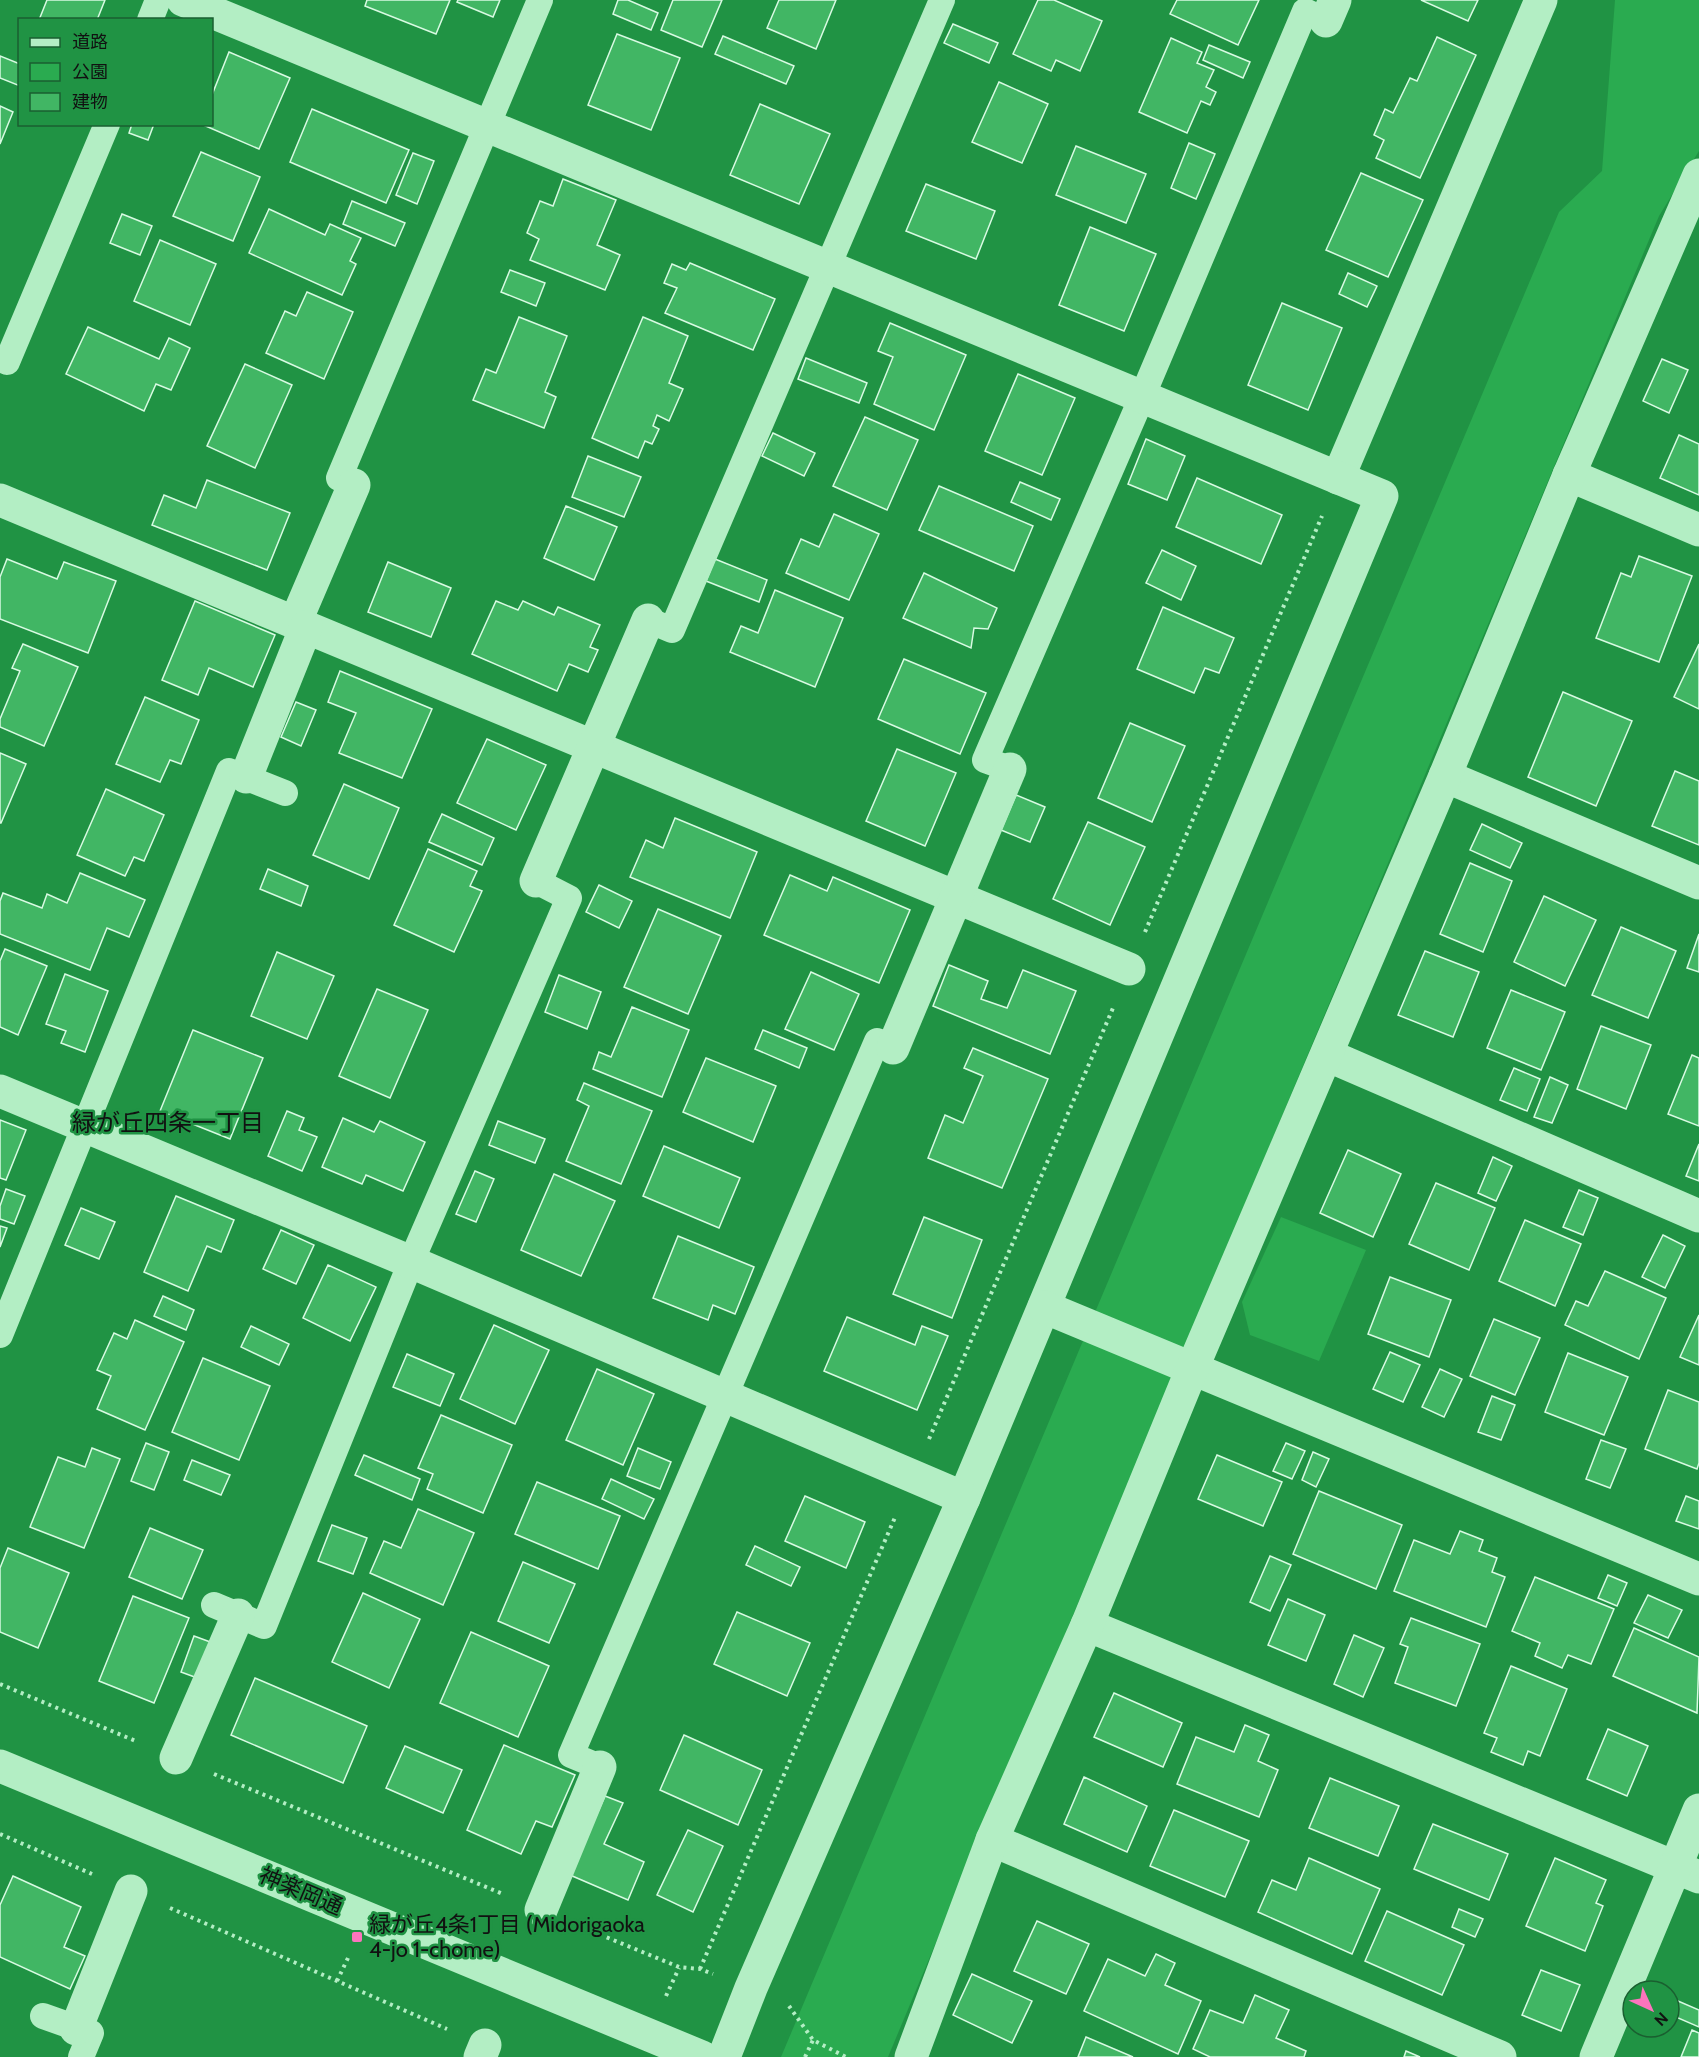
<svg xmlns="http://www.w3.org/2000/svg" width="1699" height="2057" viewBox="0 0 1699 2057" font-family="Cabin,'Noto Sans JP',sans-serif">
<rect width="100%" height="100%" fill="#209344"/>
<!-- green -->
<g fill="#2aab50">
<polygon points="1615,0 1699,0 1699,151 1659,216 888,2057 781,2057 1559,212 1602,171"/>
<polygon points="1281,1217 1366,1250 1319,1361 1250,1335 1242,1302"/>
</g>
<!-- building -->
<g fill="#41b664" stroke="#d8fae2" stroke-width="1.5">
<polygon points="47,0 105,0 97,20 39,20"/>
<polygon points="367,0 450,0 436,34 365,6"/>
<polygon points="458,0 500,0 493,17 457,2"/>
<polygon points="618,0 628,0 658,13 651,30 613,14"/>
<polygon points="673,0 722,0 702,47 661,30"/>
<polygon points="779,0 836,0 816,49 767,28"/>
<polygon points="1038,0 1054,0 1102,21 1080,71 1056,60 1051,71 1013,54"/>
<polygon points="1177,0 1259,0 1238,45 1170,14"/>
<polygon points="1421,0 1478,0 1468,21"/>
<polygon points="953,24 998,43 989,63 944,43"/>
<polygon points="617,34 680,58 651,130 588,105"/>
<polygon points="723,36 794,66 786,84 715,54"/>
<polygon points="1437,37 1476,55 1420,178 1376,158 1384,140 1374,135 1385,109 1393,113 1410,78 1417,81"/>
<polygon points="1171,38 1202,52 1197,63 1214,70 1206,87 1216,92 1210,105 1201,101 1187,133 1139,112"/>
<polygon points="1209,45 1250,62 1243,78 1203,60"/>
<polygon points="229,52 290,78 259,149 201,124 212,124 212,95"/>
<polygon points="0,56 20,64 20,86 0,78"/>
<polygon points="999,82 1048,104 1022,163 972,142"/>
<polygon points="760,104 830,134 799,204 730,175"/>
<polygon points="0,106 13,112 0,144"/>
<polygon points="312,109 409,150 386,203 290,162"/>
<polygon points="132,124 154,124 148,140 129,133"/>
<polygon points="1189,143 1215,154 1196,199 1171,188"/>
<polygon points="1076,146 1146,174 1126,223 1056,195"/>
<polygon points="201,152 260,177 233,241 173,216"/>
<polygon points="413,153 434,161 417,204 396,195"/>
<polygon points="1361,173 1423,200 1388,277 1326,250"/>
<polygon points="563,179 616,200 597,245 620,255 605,290 530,260 539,239 527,233 540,201 553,206"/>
<polygon points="926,184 995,211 976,259 906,231"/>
<polygon points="352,201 405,223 395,246 343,224"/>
<polygon points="269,209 325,235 330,224 361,238 350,261 356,264 342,295 249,253"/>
<polygon points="122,214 152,226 140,255 110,243"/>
<polygon points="1090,227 1156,254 1124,331 1059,305"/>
<polygon points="160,240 216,264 190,325 134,301"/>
<polygon points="690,263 775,299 753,350 665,313 677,288 664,283 672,264 686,270"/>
<polygon points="510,270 545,283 536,306 501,292"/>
<polygon points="1348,273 1377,286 1367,307 1339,294"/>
<polygon points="307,292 353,312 324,379 266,353 285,311 296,316"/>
<polygon points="1282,303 1342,328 1308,410 1248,385"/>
<polygon points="519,317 567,336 545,392 556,397 544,428 473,400 486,369 496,373"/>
<polygon points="643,317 688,336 669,383 683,389 669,421 657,415 653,426 659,429 652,444 645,441 638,458 592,438"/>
<polygon points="890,323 966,355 934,430 874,404 893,357 878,351"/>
<polygon points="88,327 159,359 169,338 190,348 171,390 156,384 144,411 66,374"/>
<polygon points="806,358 867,383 859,403 798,379"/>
<polygon points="1662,359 1688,370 1669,413 1643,401"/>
<polygon points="245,364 292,385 255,468 207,446"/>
<polygon points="1018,374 1075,398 1042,475 985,451"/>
<polygon points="865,417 918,440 887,510 833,486"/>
<polygon points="773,433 815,453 804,476 762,456"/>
<polygon points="1679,435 1699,444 1699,495 1660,478"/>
<polygon points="1146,439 1185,456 1167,500 1128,484"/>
<polygon points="588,456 641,477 624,517 572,497"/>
<polygon points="1197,478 1282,515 1261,564 1176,527"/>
<polygon points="207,480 290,513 267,570 152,525 164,495 196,508"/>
<polygon points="1020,482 1060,499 1051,520 1011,502"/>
<polygon points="939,486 1033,526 1014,571 919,530"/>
<polygon points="566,506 617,527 594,580 544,558"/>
<polygon points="834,514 879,534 849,600 786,573 801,539 819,547"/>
<polygon points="1162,550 1196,566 1181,600 1146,583"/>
<polygon points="1639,556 1692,576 1659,662 1596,638 1621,573 1631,577"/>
<polygon points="7,559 57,579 64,562 116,581 88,653 0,619 0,577"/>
<polygon points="715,559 767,580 759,602 706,581"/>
<polygon points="388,562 451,588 431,637 368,612"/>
<polygon points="924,573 997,608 988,629 974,628 971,648 903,618"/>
<polygon points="775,590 843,618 815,687 730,652 741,626 758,633"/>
<polygon points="195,601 275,635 253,687 209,668 198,695 162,680"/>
<polygon points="496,601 518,610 523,601 554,615 558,607 600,625 590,647 598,650 588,672 569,664 557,691 472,654"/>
<polygon points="1163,607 1234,638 1219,673 1205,668 1194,693 1137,669"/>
<polygon points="23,644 78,667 44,746 0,727 0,719 20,671 12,668"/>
<polygon points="1699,644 1699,709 1674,697"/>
<polygon points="904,659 986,693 960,754 878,719"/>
<polygon points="340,671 432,709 402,778 339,753 356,713 328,702"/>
<polygon points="1563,692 1632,721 1596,806 1528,777"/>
<polygon points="145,697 199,720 181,764 170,760 160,782 116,764"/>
<polygon points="296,702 316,710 301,746 281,737"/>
<polygon points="1130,723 1185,746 1152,822 1098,798"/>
<polygon points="487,739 546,765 516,830 457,803"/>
<polygon points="897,749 956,773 925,846 866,821"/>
<polygon points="0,753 26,764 1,823 0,823"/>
<polygon points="1675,771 1699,781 1699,845 1652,826"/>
<polygon points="344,784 399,808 369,879 313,855"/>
<polygon points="106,789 164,815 144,861 134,857 125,876 77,855"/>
<polygon points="1016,795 1045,807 1030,842 1001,830"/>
<polygon points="442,814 494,838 482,865 429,842"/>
<polygon points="675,818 757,852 730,918 630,877 646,840 663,848"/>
<polygon points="1088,822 1145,847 1110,925 1053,899"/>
<polygon points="1482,824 1522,843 1510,868 1470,850"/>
<polygon points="428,849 477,871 470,886 482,891 454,952 394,925"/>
<polygon points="1470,863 1512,881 1483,952 1440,934"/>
<polygon points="268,869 308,886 301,906 260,889"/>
<polygon points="80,873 145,900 129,937 107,928 90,970 0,934 0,901 3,893 42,908 47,894 67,903"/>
<polygon points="790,875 827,891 833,877 910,910 879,983 764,935"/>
<polygon points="599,885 632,901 619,928 586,912"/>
<polygon points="1544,896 1596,920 1565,986 1514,962"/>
<polygon points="658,909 721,936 688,1014 624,987"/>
<polygon points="1621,927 1676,951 1648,1018 1592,995"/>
<polygon points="1699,934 1699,972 1687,968"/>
<polygon points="5,949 47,966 18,1035 0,1027 0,961"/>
<polygon points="1425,951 1479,972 1453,1037 1398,1015"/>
<polygon points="277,952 334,976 307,1039 251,1016"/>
<polygon points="949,965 988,981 981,999 1007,1008 1023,970 1076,991 1050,1054 933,1006"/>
<polygon points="811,972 859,994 834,1050 785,1029"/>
<polygon points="65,974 108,991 85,1052 61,1043 66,1031 46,1024"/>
<polygon points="559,975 601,992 587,1029 545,1012"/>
<polygon points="377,989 428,1010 390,1098 339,1076"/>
<polygon points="1511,990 1565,1012 1541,1070 1487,1048"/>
<polygon points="632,1007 689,1030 662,1097 593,1069 599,1052 611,1057"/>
<polygon points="1601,1026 1651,1045 1626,1109 1577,1089"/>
<polygon points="193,1030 263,1058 230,1139 160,1111"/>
<polygon points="763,1030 807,1048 799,1068 755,1049"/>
<polygon points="973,1048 1048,1079 1002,1188 928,1158 945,1115 963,1123 983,1076 964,1068"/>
<polygon points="1692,1055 1699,1058 1699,1126 1668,1114"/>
<polygon points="706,1058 776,1086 753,1142 683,1112"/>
<polygon points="1514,1068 1540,1079 1527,1111 1500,1100"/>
<polygon points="1550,1077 1568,1085 1552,1123 1534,1117"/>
<polygon points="584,1083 652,1111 621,1184 566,1161 589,1106 577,1100"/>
<polygon points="287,1111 304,1118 299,1130 317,1137 302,1171 268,1156"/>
<polygon points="343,1118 374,1132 380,1121 425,1142 403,1191 366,1175 362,1184 322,1167"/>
<polygon points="0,1120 26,1130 6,1180 0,1178"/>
<polygon points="498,1121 545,1139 535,1163 489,1145"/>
<polygon points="1699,1144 1699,1181 1686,1176"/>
<polygon points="664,1146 740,1178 719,1228 643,1196"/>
<polygon points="1348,1150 1401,1174 1373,1237 1320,1213"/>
<polygon points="1493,1157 1512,1166 1496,1201 1478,1193"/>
<polygon points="475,1171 494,1179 476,1222 456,1214"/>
<polygon points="554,1174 615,1201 581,1276 521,1250"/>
<polygon points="1436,1183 1495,1208 1469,1270 1409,1244"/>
<polygon points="6,1189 25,1196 14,1224 0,1219 0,1206"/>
<polygon points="1579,1190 1598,1198 1583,1235 1563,1227"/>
<polygon points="176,1196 234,1220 221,1252 207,1246 188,1291 144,1272"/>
<polygon points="81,1208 115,1222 99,1259 65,1245"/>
<polygon points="924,1217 982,1240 952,1318 893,1294"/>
<polygon points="1525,1220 1581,1244 1555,1306 1499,1281"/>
<polygon points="0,1226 7,1228 0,1247"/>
<polygon points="281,1230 314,1245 296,1284 263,1269"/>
<polygon points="1663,1235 1685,1246 1665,1288 1642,1277"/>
<polygon points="678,1236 754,1267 735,1314 713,1305 708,1320 653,1298"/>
<polygon points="328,1265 376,1287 350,1341 303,1318"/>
<polygon points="1605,1271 1666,1298 1639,1359 1565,1325 1576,1301 1588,1306"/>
<polygon points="1390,1277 1451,1300 1429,1357 1368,1334"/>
<polygon points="163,1296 194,1310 186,1330 154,1316"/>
<polygon points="1699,1315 1699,1365 1680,1357"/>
<polygon points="847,1317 915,1345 922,1326 948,1336 917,1410 824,1371"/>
<polygon points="1494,1319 1540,1338 1515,1395 1470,1376"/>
<polygon points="135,1320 184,1342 145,1430 97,1409 111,1376 97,1370 114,1333 127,1339"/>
<polygon points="494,1325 549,1350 515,1424 460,1399"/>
<polygon points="251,1326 289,1344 279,1365 241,1347"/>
<polygon points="1390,1352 1420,1365 1403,1402 1373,1389"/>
<polygon points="1568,1353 1628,1377 1604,1435 1545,1412"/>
<polygon points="407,1354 454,1374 440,1406 393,1387"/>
<polygon points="203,1358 270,1386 239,1460 172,1432"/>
<polygon points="597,1369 654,1394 623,1465 566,1440"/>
<polygon points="1440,1369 1462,1379 1444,1417 1422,1407"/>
<polygon points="1668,1390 1699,1402 1699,1463 1697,1469 1645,1449"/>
<polygon points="1492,1396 1515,1405 1501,1440 1478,1432"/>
<polygon points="441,1415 512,1445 483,1513 427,1489 433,1474 418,1468"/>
<polygon points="1601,1440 1626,1449 1610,1488 1586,1479"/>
<polygon points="146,1443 169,1452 154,1490 131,1481"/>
<polygon points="1286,1443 1305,1451 1292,1479 1273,1471"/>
<polygon points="92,1448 120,1459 84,1548 30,1527 58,1457 85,1467"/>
<polygon points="638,1448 671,1462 660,1489 627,1476"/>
<polygon points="1313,1452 1329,1459 1316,1487 1302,1480"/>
<polygon points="364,1455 420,1479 412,1500 355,1475"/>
<polygon points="1217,1455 1282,1482 1263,1526 1198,1499"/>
<polygon points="192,1460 230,1475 221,1495 184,1480"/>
<polygon points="611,1479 654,1499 644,1519 602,1499"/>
<polygon points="537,1482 620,1516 598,1569 515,1534"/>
<polygon points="1319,1491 1402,1525 1376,1589 1293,1554"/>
<polygon points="805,1496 865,1522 846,1568 785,1541"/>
<polygon points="1686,1496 1699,1501 1699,1529 1676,1521"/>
<polygon points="418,1509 474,1533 443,1605 370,1573 384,1541 401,1548"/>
<polygon points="332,1525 367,1538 353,1574 318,1561"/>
<polygon points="150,1528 203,1550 182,1599 129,1577"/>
<polygon points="1460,1531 1483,1540 1479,1551 1497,1558 1492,1572 1505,1577 1486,1627 1394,1591 1414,1540 1450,1554"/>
<polygon points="755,1546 800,1567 791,1586 746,1565"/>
<polygon points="8,1548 69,1573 38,1648 0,1632 0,1568"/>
<polygon points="1270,1556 1291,1565 1270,1611 1250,1602"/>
<polygon points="523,1562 575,1584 549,1643 498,1621"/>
<polygon points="1608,1575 1627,1583 1617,1606 1598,1598"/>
<polygon points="1535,1577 1614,1609 1591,1664 1568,1655 1562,1668 1535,1656 1540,1643 1512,1631"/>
<polygon points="363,1593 420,1619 389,1688 332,1662"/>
<polygon points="1648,1595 1682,1610 1668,1638 1634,1623"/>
<polygon points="133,1596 189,1618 154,1703 99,1681"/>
<polygon points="1288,1599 1325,1615 1306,1661 1268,1645"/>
<polygon points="737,1612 810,1643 787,1696 714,1664"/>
<polygon points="1411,1618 1480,1644 1456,1706 1395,1683 1408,1647 1400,1644"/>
<polygon points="1634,1628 1699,1657 1697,1713 1613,1676"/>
<polygon points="471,1632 549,1666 518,1737 440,1703"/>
<polygon points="1354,1635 1384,1648 1363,1697 1334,1684"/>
<polygon points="194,1636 213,1643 200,1679 181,1672"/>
<polygon points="1511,1666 1567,1689 1540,1756 1528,1751 1523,1765 1491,1752 1497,1738 1484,1733"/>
<polygon points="255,1678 367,1726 343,1783 231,1735"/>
<polygon points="1114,1693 1182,1723 1163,1767 1094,1737"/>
<polygon points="1245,1725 1269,1735 1258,1761 1278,1770 1259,1817 1177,1784 1196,1737 1234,1752"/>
<polygon points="1608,1729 1648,1746 1627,1796 1587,1779"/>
<polygon points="684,1735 762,1770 738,1825 660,1790"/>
<polygon points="504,1745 575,1775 552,1827 536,1821 521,1854 467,1830"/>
<polygon points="405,1746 462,1770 443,1813 386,1788"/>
<polygon points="1084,1777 1147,1806 1127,1852 1064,1824"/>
<polygon points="1330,1778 1399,1806 1378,1856 1309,1828"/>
<polygon points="605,1796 623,1803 604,1844 644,1862 628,1900 570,1875"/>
<polygon points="1174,1810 1249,1841 1225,1897 1150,1866"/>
<polygon points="1433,1824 1508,1854 1489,1900 1414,1869"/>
<polygon points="688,1830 723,1846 693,1912 657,1895"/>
<polygon points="1309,1858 1380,1889 1352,1954 1258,1912 1272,1880 1296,1890"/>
<polygon points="1555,1858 1606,1880 1596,1903 1603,1906 1585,1951 1526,1926"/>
<polygon points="13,1876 81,1907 64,1947 85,1956 70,1989 0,1957 0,1905"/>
<polygon points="1459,1909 1483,1919 1475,1937 1452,1927"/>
<polygon points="1387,1911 1464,1945 1442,1995 1365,1961"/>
<polygon points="1037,1921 1089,1944 1066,1994 1014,1971"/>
<polygon points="1156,1954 1175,1963 1165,1985 1201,2001 1178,2054 1084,2011 1108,1959 1145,1976"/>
<polygon points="1541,1970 1580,1985 1561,2031 1522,2015"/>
<polygon points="972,1974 1032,2001 1012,2043 953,2015"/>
<polygon points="1255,1995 1289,2010 1276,2038 1306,2051 1304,2057 1210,2057 1193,2049 1210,2010 1243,2023"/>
<polygon points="1671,1998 1699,2010 1699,2027 1669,2014"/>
<polygon points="1692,2030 1699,2033 1699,2057 1681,2057"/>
<polygon points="1086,2037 1133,2057 1078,2057"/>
<polygon points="1406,2051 1420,2057 1404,2057"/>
</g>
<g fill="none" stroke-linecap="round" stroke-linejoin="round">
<!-- path -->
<g stroke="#b3eec4" stroke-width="4" stroke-dasharray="3 4.5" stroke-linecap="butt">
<polyline points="1145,932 1322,516"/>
<polyline points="929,1439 1113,1008"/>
<polyline points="0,1684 138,1742"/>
<polyline points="214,1774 503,1894"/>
<polyline points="0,1834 92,1874"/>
<polyline points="170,1908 447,2029"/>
<polyline points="579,1926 679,1967 700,1969 713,1974"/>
<polyline points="700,1969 896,1515"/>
<polyline points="337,1981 348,1958"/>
<polyline points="666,1996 679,1968"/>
<polyline points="789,2006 813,2040 846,2057"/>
<polyline points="805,2057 813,2040"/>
</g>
<!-- service -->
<g stroke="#b3eec4" stroke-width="26">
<polyline points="150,20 158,0"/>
<polyline points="0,358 7,362 107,124"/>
<polyline points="354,485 339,478 540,0"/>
<polyline points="648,620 672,630 942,0"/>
<polyline points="1010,769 985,760 1142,397 1305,11 1326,21"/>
<polyline points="0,1335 229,771 285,793"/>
<polyline points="214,1605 264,1626 411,1262 569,898 536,881"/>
<polyline points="600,1767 571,1755 877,1041 893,1048"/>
<polyline points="43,2016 91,2033 81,2057"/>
</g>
<!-- pedestrian -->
<g stroke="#b3eec4" stroke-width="33">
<polyline points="1326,21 1335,0"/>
<polyline points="1338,478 1541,0"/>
<polyline points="0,500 1129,969"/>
<polyline points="295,623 354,485"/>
<polyline points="246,777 306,627"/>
<polyline points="536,881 648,620"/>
<polyline points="893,1048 1010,769"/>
<polyline points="176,1758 238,1615"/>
<polyline points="541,1910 600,1767"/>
<polyline points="76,2029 131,1891"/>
<polyline points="480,2057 485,2045"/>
</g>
<!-- minor -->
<g stroke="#b3eec4" stroke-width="33">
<polyline points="183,0 1382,496 964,1498 751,1988 724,2057"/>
<polyline points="1569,475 1699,530"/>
<polyline points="1445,776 1699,883"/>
<polyline points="1327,1055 1699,1216"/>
<polyline points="0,1091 411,1262 964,1498"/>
<polyline points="1044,1307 1699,1579"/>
<polyline points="1087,1625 1699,1877"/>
<polyline points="992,1840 1500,2057"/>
<polyline points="911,2057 992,1840 1087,1625 1192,1369 1445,776 1569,475 1699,175"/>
<polyline points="1596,2057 1699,1810"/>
</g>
<!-- tertiary -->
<polyline stroke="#b3eec4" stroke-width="33" points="0,1766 702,2057"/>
</g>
<!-- markers -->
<rect fill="#fb74bd" stroke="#209344" stroke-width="2" x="351" y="1931" width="12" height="12" rx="3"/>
<g text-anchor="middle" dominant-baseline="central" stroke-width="5" stroke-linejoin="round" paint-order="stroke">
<!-- street labels -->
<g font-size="22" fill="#111" stroke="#209344">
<text transform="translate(301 1891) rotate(23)">神楽岡通</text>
</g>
<!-- poi labels -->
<g font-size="22" fill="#111" stroke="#209344" text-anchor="start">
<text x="369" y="1924">緑が丘4条1丁目 (Midorigaoka<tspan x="369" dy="25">4-jo 1-chome)</tspan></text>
</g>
<!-- neighbourhood labels -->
<g font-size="24" fill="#111" stroke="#209344">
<text x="168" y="1122">緑が丘四条一丁目</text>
</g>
</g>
<!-- legend -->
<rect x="18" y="18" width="195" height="108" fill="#209344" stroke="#1a5f30" stroke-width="1.5"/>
<rect x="30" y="38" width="30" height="9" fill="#b3eec4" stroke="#1a5f30" stroke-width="1.5"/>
<text x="72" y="48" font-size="18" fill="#111111">道路</text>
<rect x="30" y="63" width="30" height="18" fill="#2aab50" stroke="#1a5f30" stroke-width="1.5"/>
<text x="72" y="78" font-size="18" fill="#111111">公園</text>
<rect x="30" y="93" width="30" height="18" fill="#41b664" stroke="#1a5f30" stroke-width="1.5"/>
<text x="72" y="108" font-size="18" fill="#111111">建物</text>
<!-- north arrow -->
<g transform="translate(1651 2009) rotate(135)"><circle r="28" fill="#209344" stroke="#1a5f30" stroke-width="1.5"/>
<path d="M0-4.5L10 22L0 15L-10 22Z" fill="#fb74bd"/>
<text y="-9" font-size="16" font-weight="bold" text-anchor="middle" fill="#111111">N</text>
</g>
</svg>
